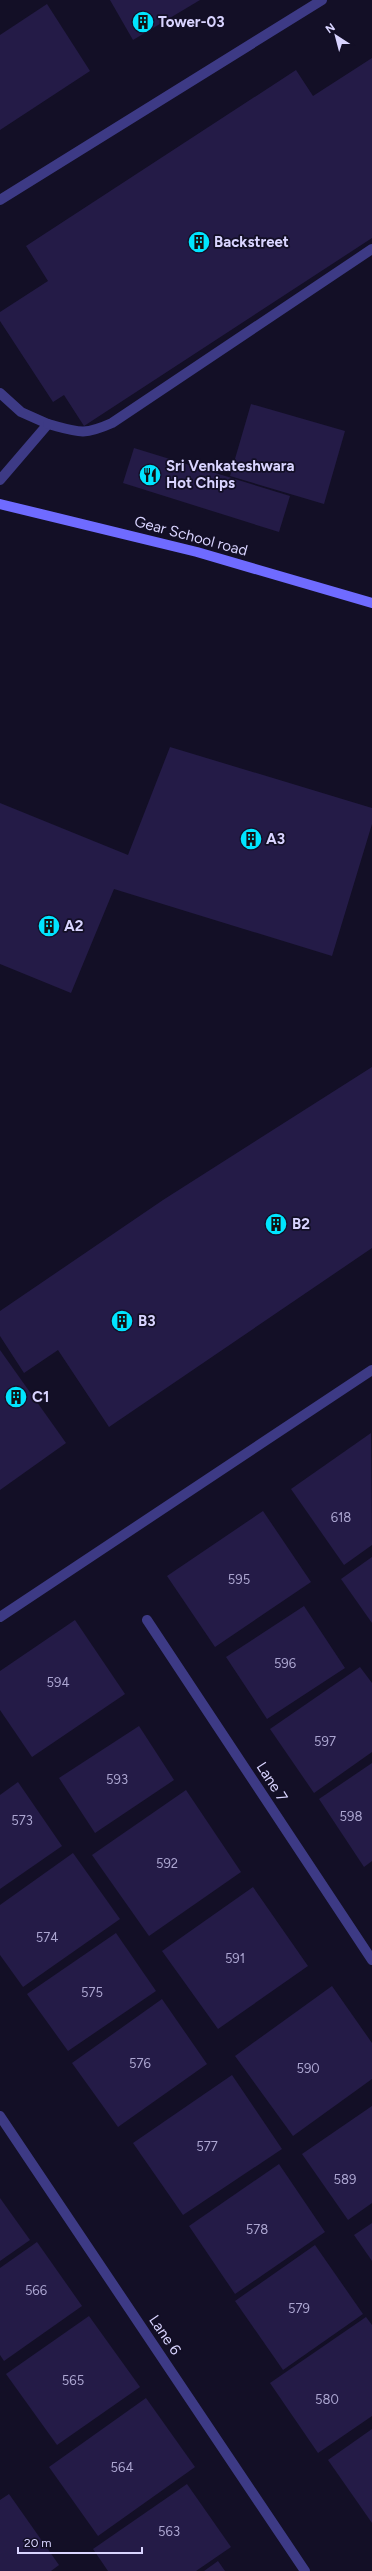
<svg xmlns="http://www.w3.org/2000/svg" width="372" height="2571" viewBox="0 0 372 2571" font-family="Figtree,sans-serif">
<rect width="100%" height="100%" fill="#130f26"/>
<!-- building -->
<g fill="#241b47">
<polygon points="110,0 200,0 133,40"/>
<polygon points="47,4 90,71 0,130 0,35"/>
<polygon points="372,58 372,238 84,426 64,395 53,402 0,321 0,312 48,281 26,246 296,70 313,96"/>
<polygon points="251,404 345,431 324,504 230,476"/>
<polygon points="134,448 290,496 279,532 123,483"/>
<polygon points="170,747 372,808 372,824 332,956 114,889 71,993 0,964 0,803 128,855"/>
<polygon points="372,1067 372,1248 109,1427 58,1350 24,1373 0,1336 0,1311 163,1200"/>
<polygon points="0,1350 66,1443 0,1490"/>
<polygon points="371,1433 372,1545 344,1565 291,1489"/>
<polygon points="263,1511 311,1582 215,1647 167,1576"/>
<polygon points="372,1557 372,1623 341,1579"/>
<polygon points="304,1606 345,1668 267,1719 226,1657"/>
<polygon points="75,1620 125,1694 32,1757 0,1710 0,1671"/>
<polygon points="360,1667 372,1683 372,1752 314,1793 270,1729"/>
<polygon points="139,1726 174,1780 95,1833 59,1778"/>
<polygon points="372,1763 372,1861 364,1867 319,1799"/>
<polygon points="18,1782 62,1846 0,1889 0,1795"/>
<polygon points="186,1790 241,1872 149,1936 92,1855"/>
<polygon points="73,1853 120,1919 23,1987 0,1955 0,1905"/>
<polygon points="253,1887 308,1966 218,2029 162,1951"/>
<polygon points="116,1933 156,1991 68,2051 27,1994"/>
<polygon points="332,1986 372,2043 372,2079 293,2136 235,2056"/>
<polygon points="162,1999 207,2064 118,2127 72,2063"/>
<polygon points="232,2075 282,2149 183,2215 133,2143"/>
<polygon points="372,2106 372,2203 348,2220 302,2154"/>
<polygon points="279,2164 325,2232 235,2294 189,2226"/>
<polygon points="0,2198 30,2240 0,2261"/>
<polygon points="372,2223 372,2261 354,2235"/>
<polygon points="37,2242 82,2306 4,2361 0,2355 0,2268"/>
<polygon points="315,2245 363,2314 283,2370 235,2301"/>
<polygon points="89,2316 140,2387 57,2445 6,2374"/>
<polygon points="366,2317 372,2325 372,2416 318,2453 270,2383"/>
<polygon points="146,2398 195,2467 98,2536 49,2467"/>
<polygon points="372,2429 372,2523 328,2460"/>
<polygon points="187,2484 231,2547 196,2571 108,2571 93,2549"/>
<polygon points="9,2494 59,2565 51,2571 0,2571 0,2500"/>
<polygon points="218,2561 225,2571 204,2571"/>
</g>
<g fill="none" stroke-linecap="round" stroke-linejoin="round">
<!-- service -->
<g stroke="#3d3a85" stroke-width="10">
<polyline points="0,393 21,412 48,424 0,480"/>
<path d="M48 424C78 432 83 436 112 423L372 249"/>
</g>
<!-- minor -->
<g stroke="#3d3a85" stroke-width="10">
<polyline points="0,200 322,0"/>
<polyline points="0,1617 372,1370"/>
<polyline points="147,1620 372,1960"/>
<polyline points="0,2116 305,2571"/>
</g>
<!-- secondary -->
<polyline stroke="#6f6bff" stroke-width="10" points="0,504 197,552 372,603"/>
</g>
<!-- icons -->
<defs>
<g id="building-disc" transform="scale(1.15)"><circle r="9.5" fill="#00e5ff" stroke="#130f26"/><path d="M-4-6H4V6H1V3H-1V6H-4ZM-2.5-4.3h1.7v1.8h-1.7ZM.8-4.3h1.7v1.8H.8ZM-2.5-1h1.7V.8h-1.7ZM.8-1h1.7V.8H.8Z" fill="#111"/></g>
<g id="restaurant-disc" transform="scale(1.15)"><circle r="9.5" fill="#00e5ff" stroke="#130f26"/><path d="M-5-6h1v4h1v-4h1v4h1v-4h1v5L-1.5 .5V6h-2V.5L-5-1ZM5-6V6H3V1.5H1.5Q1.5-4 5-6Z" fill="#111"/></g>
</defs>
<g fill-rule="evenodd">
<use href="#building-disc" x="143" y="22"/>
<use href="#building-disc" x="199" y="242"/>
<use href="#restaurant-disc" x="150" y="475"/>
<use href="#building-disc" x="251" y="839"/>
<use href="#building-disc" x="49" y="926"/>
<use href="#building-disc" x="276" y="1224"/>
<use href="#building-disc" x="122" y="1321"/>
<use href="#building-disc" x="16" y="1397"/>
</g>
<g text-anchor="middle" dominant-baseline="central" stroke-width="3.5" stroke-linejoin="round" paint-order="stroke">
<!-- number labels -->
<g font-size="13" fill="#aca6d1">
<text x="341" y="1517">618</text>
<text x="239" y="1579">595</text>
<text x="285" y="1663">596</text>
<text x="58" y="1682">594</text>
<text x="325" y="1741">597</text>
<text x="117" y="1779">593</text>
<text x="351" y="1816">598</text>
<text x="22" y="1820">573</text>
<text x="167" y="1863">592</text>
<text x="47" y="1937">574</text>
<text x="235" y="1958">591</text>
<text x="92" y="1992">575</text>
<text x="140" y="2063">576</text>
<text x="308" y="2068">590</text>
<text x="207" y="2146">577</text>
<text x="345" y="2179">589</text>
<text x="257" y="2229">578</text>
<text x="36" y="2290">566</text>
<text x="299" y="2308">579</text>
<text x="73" y="2380">565</text>
<text x="327" y="2399">580</text>
<text x="122" y="2467">564</text>
<text x="169" y="2531">563</text>
</g>
<!-- poi labels -->
<g font-size="15" font-weight="bold" fill="#d9d4ff" stroke="#130f26" text-anchor="start">
<text x="158" y="22">Tower-03</text>
<text x="214" y="242">Backstreet</text>
<text x="166" y="466">Sri Venkateshwara<tspan x="166" dy="17">Hot Chips</tspan></text>
<text x="266" y="839">A3</text>
<text x="64" y="926">A2</text>
<text x="292" y="1224">B2</text>
<text x="138" y="1321">B3</text>
<text x="32" y="1397">C1</text>
</g>
<!-- street labels -->
<g font-size="15" fill="#d9d4ff" stroke="#130f26">
<text transform="translate(191 536) rotate(15)">Gear School road</text>
<text transform="translate(272 1782) rotate(57)">Lane 7</text>
<text transform="translate(165 2335) rotate(56)">Lane 6</text>
</g>
</g>
<!-- north arrow -->
<g transform="translate(336 36) rotate(324)" stroke="#130f26" stroke-width="3" paint-order="stroke">
<path d="M0-3L7 15L0 10L-7 15Z" fill="#d9d4ff"/>
<text y="-6" font-size="11" font-weight="bold" text-anchor="middle" fill="#d9d4ff">N</text>
</g>
<!-- scale -->
<path d="M18 2547v6h124v-6" fill="none" stroke="#d9d4ff" stroke-width="2"/>
<text x="24" y="2547" font-size="12" fill="#d9d4ff" stroke="#130f26" stroke-width="3" paint-order="stroke">20 m</text>
</svg>
